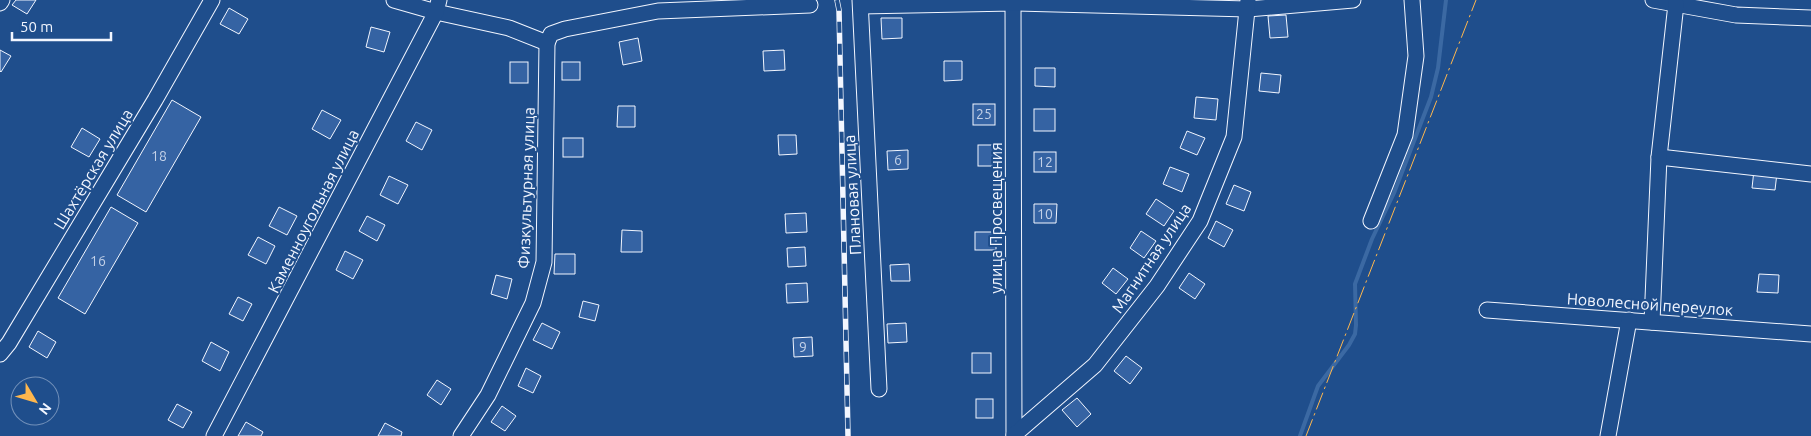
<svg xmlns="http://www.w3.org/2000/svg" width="1811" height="436" viewBox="0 0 1811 436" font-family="Ubuntu,sans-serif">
<rect width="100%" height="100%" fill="#1f4e8c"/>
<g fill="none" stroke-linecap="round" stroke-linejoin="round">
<!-- stream -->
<polyline stroke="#3b69a3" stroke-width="4" points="1300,436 1318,386 1349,345 1355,334 1356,325 1355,284 1372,239 1394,193 1431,97 1438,68 1446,0"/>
</g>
<!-- building -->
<g fill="#3563a3" stroke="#f2f6ff">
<polygon points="16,0 36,0 27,14 12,5"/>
<polygon points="229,8 248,19 239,34 220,24"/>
<polygon points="1286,15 1288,37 1270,38 1268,16"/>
<polygon points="881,18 902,18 902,38 882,39"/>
<polygon points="371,27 390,32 384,52 366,47"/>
<polygon points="638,38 642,61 623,65 619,42"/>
<polygon points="0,50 11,56 1,72 0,71"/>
<polygon points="784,50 785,70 764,71 763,51"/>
<polygon points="944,61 962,61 962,80 944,81"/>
<rect x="510" y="62" width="18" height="21"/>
<rect x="562" y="62" width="18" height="18"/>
<polygon points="1035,68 1055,68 1055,87 1035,86"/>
<polygon points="1261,73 1281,75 1279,93 1259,91"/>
<polygon points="1196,97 1218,99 1216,120 1194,118"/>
<polygon points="172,100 201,117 146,212 117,195"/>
<rect x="973" y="104" width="22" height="21"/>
<polygon points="618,106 635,106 635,127 617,127"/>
<rect x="1034" y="109" width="21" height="22"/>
<polygon points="322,110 341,120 330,139 312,129"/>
<polygon points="416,122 432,130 422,150 406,141"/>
<polygon points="82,128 100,139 89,157 71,147"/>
<polygon points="1187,131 1205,138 1197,155 1180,148"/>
<polygon points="778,135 796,135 797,154 779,155"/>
<rect x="563" y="138" width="20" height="19"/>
<rect x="978" y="145" width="20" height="21"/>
<polygon points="908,150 908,169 888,170 887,151"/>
<rect x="1034" y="152" width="22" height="20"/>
<polygon points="1170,167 1189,174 1182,192 1163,184"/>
<polygon points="1754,170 1777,173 1775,190 1752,188"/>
<polygon points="389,176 408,185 398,204 380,195"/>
<polygon points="1234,185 1251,192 1244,211 1226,204"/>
<polygon points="1156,199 1174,211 1164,226 1146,214"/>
<polygon points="1034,204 1057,204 1056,223 1034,223"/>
<polygon points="111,207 138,223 85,314 58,298"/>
<polygon points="279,207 297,216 287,235 269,226"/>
<polygon points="806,213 807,232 786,233 785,214"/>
<polygon points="367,216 385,225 377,241 359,231"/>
<polygon points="1216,221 1233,230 1224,247 1208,238"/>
<polygon points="622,230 642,231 642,252 621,252"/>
<polygon points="1141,231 1156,241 1144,258 1130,248"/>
<rect x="975" y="232" width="21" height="18"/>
<polygon points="258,237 275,246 266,264 248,255"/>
<polygon points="805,247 806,266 788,267 787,248"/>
<polygon points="345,251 363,260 353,279 336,270"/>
<polygon points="555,254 575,254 575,274 554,274"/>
<polygon points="909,264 910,281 891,281 890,265"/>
<polygon points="1113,268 1128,279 1116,294 1102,283"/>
<polygon points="1189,273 1205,284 1195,299 1179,288"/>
<polygon points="1759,274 1779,275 1778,293 1757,292"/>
<polygon points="496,275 512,279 507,299 491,294"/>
<polygon points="807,283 808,302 787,303 786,284"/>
<polygon points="238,297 252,304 243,321 229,314"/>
<polygon points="583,301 599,305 595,321 579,317"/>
<polygon points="542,323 560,332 552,349 533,340"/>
<polygon points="906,323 907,342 888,343 887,324"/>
<polygon points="38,331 56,342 47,358 29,347"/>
<polygon points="812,337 813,356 794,357 793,338"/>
<polygon points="211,342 229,352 220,371 202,361"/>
<rect x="972" y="353" width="19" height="20"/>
<polygon points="1126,356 1142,368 1130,384 1114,371"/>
<polygon points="526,368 541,376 533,393 518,386"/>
<polygon points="437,380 451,389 441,405 427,395"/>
<polygon points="1077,398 1091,414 1077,427 1062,410"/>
<rect x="976" y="399" width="17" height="19"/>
<polygon points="177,404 192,412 183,428 168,420"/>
<polygon points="502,406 516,416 505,431 491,422"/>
<polygon points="246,422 263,432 261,436 238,436"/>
<polygon points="385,423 402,432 401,436 378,436"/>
</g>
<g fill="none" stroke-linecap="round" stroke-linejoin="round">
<!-- minor casing -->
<g stroke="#f2f6ff" stroke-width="17">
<g id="minor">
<polyline points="394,0 436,12 509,28 547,43 551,34 565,29 658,11 810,5"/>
<polyline points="860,0 879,389"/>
<polyline points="1013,0 1014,436"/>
<polyline points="1653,0 1736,15 1811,18"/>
<polyline points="0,3 2,0"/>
<polyline points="861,6 1013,3 1248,9 1353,0"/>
<polyline points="1659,157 1811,174"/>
<polyline points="1371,221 1405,135 1416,56 1412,0"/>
<polyline points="1487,310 1811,334"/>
<polyline points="1652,322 1659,157 1676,4"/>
<polyline points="0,354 9,343 155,100 212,0"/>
<polyline points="1014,435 1095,365 1157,286 1200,221 1234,137 1248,0"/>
<polyline points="214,436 436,12 439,0"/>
<polyline points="461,436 488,395 533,303 544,262 547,43"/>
<polyline points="1608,436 1629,320"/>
</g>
</g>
<!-- minor -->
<use href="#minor" stroke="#1f4e8c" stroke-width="15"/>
<!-- rail casing -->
<g stroke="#f2f6ff" stroke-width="5.5">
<polyline id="rail" points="837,0 839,10 848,436"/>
</g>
<!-- rail -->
<use href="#rail" stroke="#1f4e8c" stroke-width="4" stroke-dasharray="11" stroke-linecap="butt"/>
<!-- power -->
<polyline stroke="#ffb74d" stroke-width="1" stroke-dasharray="18 4 2.5 4" stroke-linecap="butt" points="1306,436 1476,0"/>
</g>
<g text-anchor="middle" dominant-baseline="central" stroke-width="4" stroke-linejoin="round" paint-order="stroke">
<!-- number labels -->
<g font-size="14" fill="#c3d1e8">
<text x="984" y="114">25</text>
<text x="159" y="156">18</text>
<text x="898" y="160">6</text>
<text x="1045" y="162">12</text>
<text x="1045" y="214">10</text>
<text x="98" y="261">16</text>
<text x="803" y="347">9</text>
</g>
<!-- street labels -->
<g font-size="16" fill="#f2f6ff" stroke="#1f4e8c">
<text transform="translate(93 169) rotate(-59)">Шахтёрская улица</text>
<text transform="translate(526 188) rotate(-88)">Физкультурная улица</text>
<text transform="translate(852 195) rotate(-93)">Плановая улица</text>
<text transform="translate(313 211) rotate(-63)">Каменноугольная улица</text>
<text transform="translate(996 218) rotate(-90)">улица Просвещения</text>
<text transform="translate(1151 258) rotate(-56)">Магнитная улица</text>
<text transform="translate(1650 304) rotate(4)">Новолесной переулок</text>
</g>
</g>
<!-- north arrow -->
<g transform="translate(35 401) rotate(128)"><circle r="24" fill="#1f4e8c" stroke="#7391ba"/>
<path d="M0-4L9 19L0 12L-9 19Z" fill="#ffb74d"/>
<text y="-8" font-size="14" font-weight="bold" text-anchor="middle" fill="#f2f6ff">N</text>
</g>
<!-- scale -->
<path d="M12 32v8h99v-8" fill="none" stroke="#f2f6ff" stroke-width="2.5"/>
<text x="20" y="32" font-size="15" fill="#f2f6ff" stroke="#1f4e8c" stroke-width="4" paint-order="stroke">50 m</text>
</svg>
